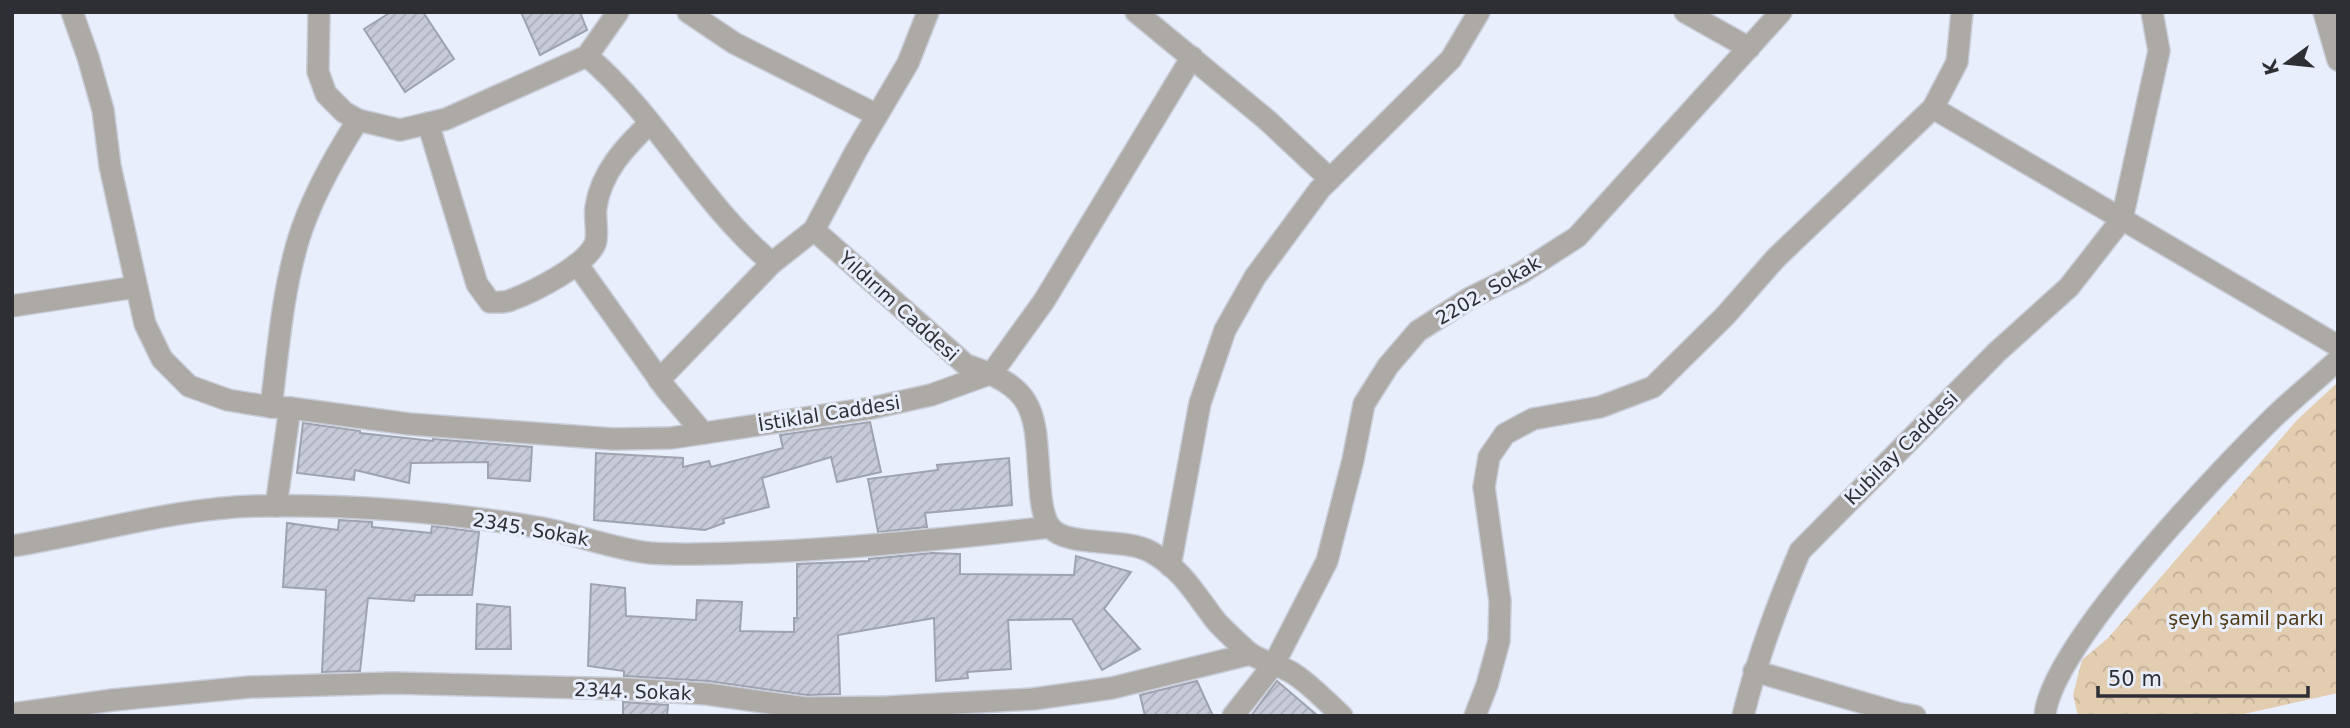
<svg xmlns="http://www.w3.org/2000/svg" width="2350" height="728" viewBox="0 0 2350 728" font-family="'DejaVu Sans',sans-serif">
<defs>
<pattern id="park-crowns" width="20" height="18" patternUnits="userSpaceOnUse" patternTransform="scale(1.75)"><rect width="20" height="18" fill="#e2cdb1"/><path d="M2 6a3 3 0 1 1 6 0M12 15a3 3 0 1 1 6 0" fill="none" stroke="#c2b099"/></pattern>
<pattern id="building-hatch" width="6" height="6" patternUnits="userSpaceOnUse" patternTransform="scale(1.75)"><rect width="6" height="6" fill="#c7cbd9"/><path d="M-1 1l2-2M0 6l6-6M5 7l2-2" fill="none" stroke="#abafbb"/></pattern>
</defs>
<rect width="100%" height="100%" fill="#e9eefc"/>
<!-- park -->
<polygon fill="url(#park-crowns)" points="2336,384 2338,386 2338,693 2235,716 2078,716 2073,695 2082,660 2108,638 2297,420"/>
<!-- building -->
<g fill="url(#building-hatch)" stroke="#9fa3b0" stroke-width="2">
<polygon points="391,12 423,12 454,59 405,92 364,29"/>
<polygon points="521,12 580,12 587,30 540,55"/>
<polygon points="870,422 881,472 837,482 831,457 762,478 769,507 723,519 724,523 705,530 594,520 596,453 683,458 683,467 709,461 711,467 783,448 780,435"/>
<polygon points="303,423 360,431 360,433 433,441 433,439 532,447 530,481 488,478 488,462 411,463 409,483 355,470 354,480 297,473"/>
<polygon points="1009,458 1012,505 925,513 927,527 878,532 868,479 938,470 937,465"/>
<polygon points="339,520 372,522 372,527 431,533 432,526 479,532 472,595 415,595 414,601 368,598 360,671 322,672 326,590 283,587 287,523 338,530"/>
<polygon points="932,553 960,554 960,574 1074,575 1076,556 1131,572 1104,609 1140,649 1102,670 1072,619 1008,620 1011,669 967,672 968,678 936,681 934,618 838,635 840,694 807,695 708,681 624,676 624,671 588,666 591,584 625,588 626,616 696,620 697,600 742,602 740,631 794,632 794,618 797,618 797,564 869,561 869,559"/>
<polygon points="477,604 510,607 511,649 476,649"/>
<polygon points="1197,681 1213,716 1145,716 1140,695"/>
<polygon points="1277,681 1318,716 1251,716"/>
<polygon points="623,702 668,705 667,716 623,716"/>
</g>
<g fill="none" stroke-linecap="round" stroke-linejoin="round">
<!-- street casing -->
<g stroke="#c7ccd8" stroke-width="24">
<g id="street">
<polyline points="72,12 88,57 103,110 110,166 145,324 162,359 189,386 228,400 271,407 290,408 409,424 613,439 671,438 872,408 931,395 992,373 1044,301 1192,57"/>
<polyline points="319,12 318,72 326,94 344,112 358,120 400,130 446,119 587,56 618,12"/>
<polyline points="688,12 734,43 877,115"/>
<polyline points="1136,12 1267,120 1330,179"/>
<polyline points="1685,12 1749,48"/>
<polyline points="2324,12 2338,60"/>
<path d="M587 56C658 116 700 203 772 263"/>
<polyline points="1933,108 2338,346"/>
<path d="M428 123 477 284 490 302C497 302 505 303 511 300 533 292 585 266 595 244 599 234 594 218 596 207 601 172 626 146 650 123"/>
<path d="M814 230 966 365C1042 389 1034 416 1040 487 1041 499 1042 516 1050 527 1067 548 1125 537 1151 552 1183 570 1195 594 1216 621 1225 631 1236 641 1247 651 1259 662 1280 664 1294 674 1311 685 1327 702 1342 716"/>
<polyline points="577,264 666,389 703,433"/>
<polyline points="12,306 136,287"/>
<polyline points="659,380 772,263 814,230 856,151 908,63 928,12"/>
<path d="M271 407C278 352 282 295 298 241 310 201 335 156 358 120"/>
<polyline points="276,506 290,408"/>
<path d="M12 546C94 533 175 508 257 506 351 504 444 512 536 527 574 533 612 549 650 553 688 556 728 553 766 552 861 548 956 538 1050 527"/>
<polyline points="1170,566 1200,403 1225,330 1255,277 1320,189 1451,59 1479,12"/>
<polyline points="1754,671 1898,713 1915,716"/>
<polyline points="12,714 113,700 250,687 393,683 627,689 707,694 806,708 887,707 1033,699 1112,688 1250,654"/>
<polyline points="1233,716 1274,664 1327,561 1353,460 1364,404 1388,366 1418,331 1470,298 1521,273 1577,237 1781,12"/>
<polyline points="1475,716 1487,685 1499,641 1500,601 1484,487 1489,457 1505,434 1533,419 1600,407 1653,387 1725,316 1776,258 1933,108 1957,62 1962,12"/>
<path d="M1743 716C1757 659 1777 605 1800 551L1997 352 2069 287 2122 219 2159 51 2152 12"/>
<path d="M2045 716C2049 648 2221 469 2274 417 2294 398 2317 379 2338 360"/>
</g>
</g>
<!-- street -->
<use href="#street" stroke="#ada9a4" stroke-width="21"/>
</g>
<g text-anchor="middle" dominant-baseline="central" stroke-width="6" stroke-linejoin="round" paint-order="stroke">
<!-- street labels -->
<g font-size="19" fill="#2e2f35" stroke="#e9eefc">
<text transform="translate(1488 290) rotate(-30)">2202. Sokak</text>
<text transform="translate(899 306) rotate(42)">Yıldırım Caddesi</text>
<text transform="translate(829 413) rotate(-9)">İstiklal Caddesi</text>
<text transform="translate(1901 448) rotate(-45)">Kubilay Caddesi</text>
<text transform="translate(531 529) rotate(10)">2345. Sokak</text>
<text transform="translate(633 691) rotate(2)">2344. Sokak</text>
</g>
<!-- park labels -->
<g font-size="19" fill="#513a16" stroke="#e9eefc">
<text x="2246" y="618">şeyh şamil parkı</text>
</g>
</g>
<!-- border -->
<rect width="2350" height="728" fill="none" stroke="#2e2f35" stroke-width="28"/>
<!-- north arrow -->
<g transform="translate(2287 63) rotate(255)" stroke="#e9eefc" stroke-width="5" paint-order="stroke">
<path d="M0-5L12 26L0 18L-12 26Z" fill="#2e2f35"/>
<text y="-10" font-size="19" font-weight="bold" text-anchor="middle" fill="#2e2f35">K</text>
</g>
<!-- scale -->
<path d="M2098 686v10h210v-10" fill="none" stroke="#2e2f35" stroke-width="3.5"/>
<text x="2108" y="686" font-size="21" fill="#2e2f35" stroke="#e9eefc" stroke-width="5" paint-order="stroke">50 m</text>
</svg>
